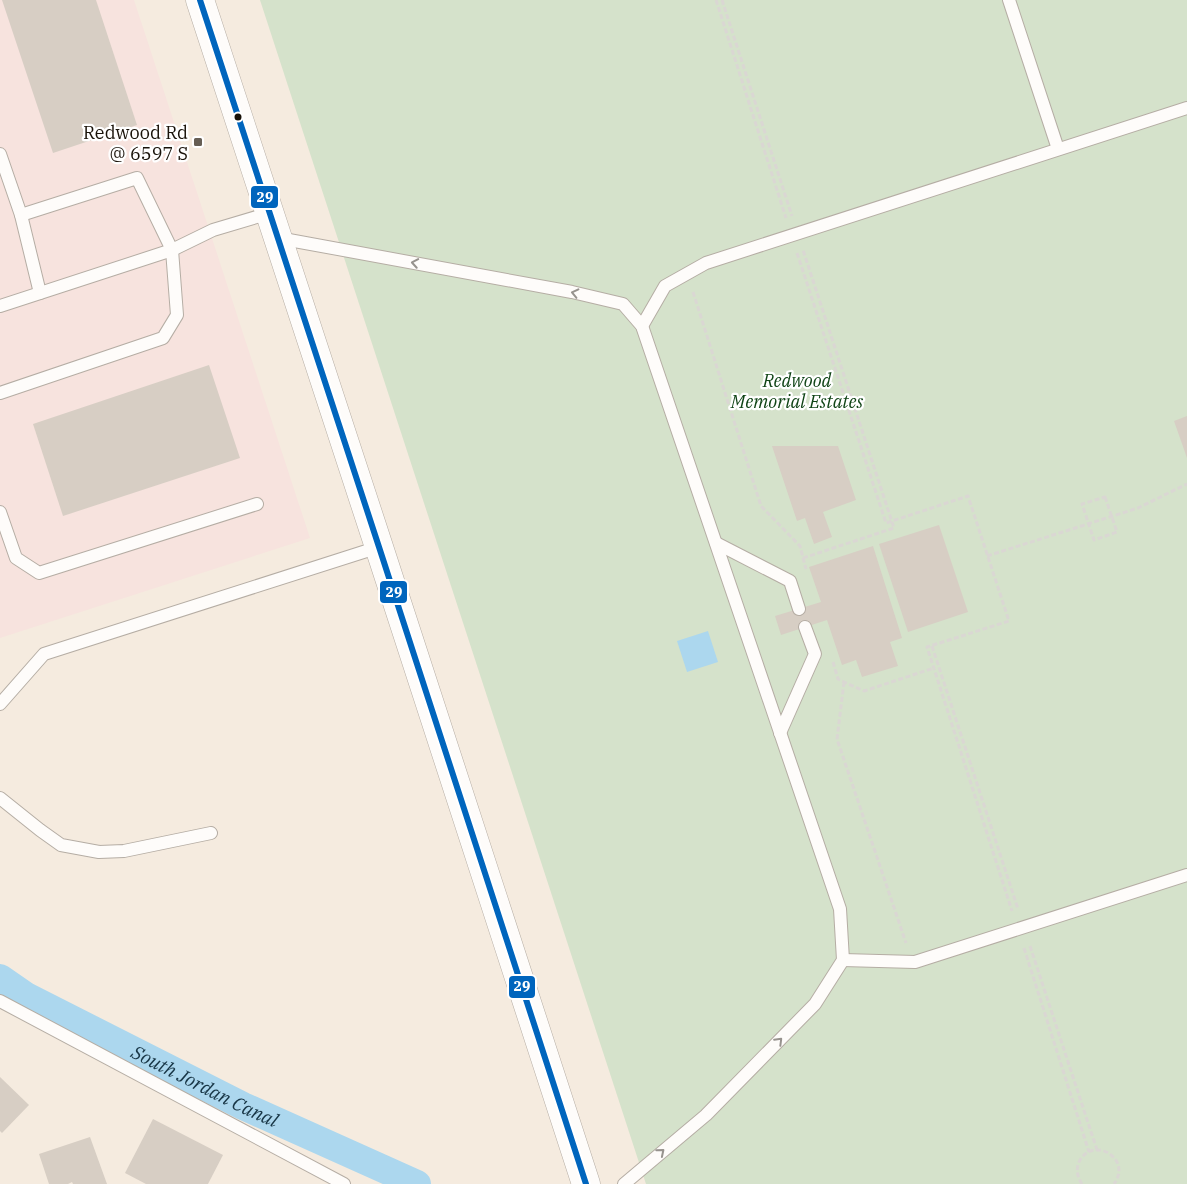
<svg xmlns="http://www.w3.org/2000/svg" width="1187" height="1184" viewBox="0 0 1187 1184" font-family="'IBM Plex Serif',serif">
<rect width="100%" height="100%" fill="#f5ebdf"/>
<!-- commercial -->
<polygon fill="#f7e3de" points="0,0 134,0 310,538 0,638"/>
<!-- green -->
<polygon fill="#d5e2cb" points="260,0 1187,0 1187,1184 646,1184"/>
<!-- water -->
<polygon fill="#acd7ee" points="708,631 718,662 687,672 677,641"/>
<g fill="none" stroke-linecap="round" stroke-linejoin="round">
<!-- canal -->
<path stroke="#acd7ee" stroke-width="28" id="s1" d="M0 978 26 996 243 1106 417 1184"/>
</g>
<!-- building -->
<g fill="#d7cec4">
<polygon points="2,0 96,0 137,125 53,153"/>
<polygon points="209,365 240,458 63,516 33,424"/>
<polygon points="1187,416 1187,458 1174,421"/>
<polygon points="772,446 838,446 856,500 823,512 832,537 814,544 805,518 797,521"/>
<polygon points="939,525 968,612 908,632 879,544"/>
<polygon points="873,546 902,638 890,642 898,666 862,677 856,660 842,665 827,620 781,635 775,616 821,602 809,567"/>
<polygon points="0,1077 29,1105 2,1133 0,1131"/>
<polygon points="153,1119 223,1155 208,1184 146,1184 125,1173"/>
<polygon points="90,1137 107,1184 73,1184 72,1182 68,1184 49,1184 39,1154"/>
</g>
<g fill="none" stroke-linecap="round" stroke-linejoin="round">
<!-- lane casing -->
<g stroke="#b5ada4" stroke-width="14">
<g id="lane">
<polyline points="1009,0 1058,149"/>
<polyline points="0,154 21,215 137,178 172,250 177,315 163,338 0,393"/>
<polyline points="21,215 40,293"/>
<polyline points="278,238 572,292 623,304 642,326 840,909 843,960 815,1004 706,1115 624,1184"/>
<polyline points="0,306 172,250 213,230 270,213"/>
<polyline points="642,326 665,286 706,263 1187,108"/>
<polyline points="0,512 16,558 39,573 257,504"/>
<polyline points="716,543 790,581 799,609"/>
<polyline points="0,704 44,654 379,547"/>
<polyline points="780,733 815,654 805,627"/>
<polyline points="0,798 40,830 61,845 99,852 124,851 211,833"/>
<polyline points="843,960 915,962 1187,875"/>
<polyline points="0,1001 344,1184"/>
</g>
</g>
<!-- primary casing -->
<g stroke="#b5ada4" stroke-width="29">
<polyline id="primary" points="200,0 379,547 586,1184"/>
</g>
<!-- path -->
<g stroke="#dad7d3" stroke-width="3" stroke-dasharray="5 2.5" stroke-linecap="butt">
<polyline points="716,0 786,218"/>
<polyline points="722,0 792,216"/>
<polyline points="797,253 886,523 968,496 1009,621 927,647 1012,911"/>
<polyline points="693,292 761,506 800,546 806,569"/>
<polygon points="1105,497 1117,532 1094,540 1082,504"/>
<polyline points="987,556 1138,508 1187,484"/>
<polyline points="803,558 894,528 803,250"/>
<polyline points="932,646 1018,909"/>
<polyline points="833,662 838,679 844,682 864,691 934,668"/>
<polyline points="844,682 837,739 906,943"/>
<polyline points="1030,946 1097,1150"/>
<polyline points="1024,948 1089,1152"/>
<path d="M1082 1184C1077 1177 1076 1169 1079 1162 1092 1135 1133 1158 1114 1184"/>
</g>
<!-- lane -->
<use href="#lane" stroke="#fefcfa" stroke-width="12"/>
<!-- primary -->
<use href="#primary" stroke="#fefcfa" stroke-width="28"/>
<!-- bus-1 casing -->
<g stroke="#fff" stroke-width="10">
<polyline id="bus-1" points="200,0 379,547 586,1184"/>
</g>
<!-- bus-1 -->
<use href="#bus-1" stroke="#0065bd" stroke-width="6"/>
</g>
<!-- one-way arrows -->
<defs><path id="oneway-chevron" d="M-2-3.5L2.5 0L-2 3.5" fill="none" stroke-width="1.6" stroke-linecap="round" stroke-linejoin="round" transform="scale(1.25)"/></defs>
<g stroke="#97938e">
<use href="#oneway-chevron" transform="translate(415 263) rotate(-170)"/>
<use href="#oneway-chevron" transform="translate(575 293) rotate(-167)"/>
<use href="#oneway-chevron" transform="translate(779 1041) rotate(-45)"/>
<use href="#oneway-chevron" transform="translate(661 1152) rotate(-40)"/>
</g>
<!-- markers -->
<circle fill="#191209" stroke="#fff" stroke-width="2" cx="238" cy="117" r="4.5"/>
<rect fill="#665e54" stroke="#fff" stroke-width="2" x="193" y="137" width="10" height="10" rx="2.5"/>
<g text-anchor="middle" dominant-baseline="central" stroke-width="4.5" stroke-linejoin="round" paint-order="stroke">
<!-- poi labels -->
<g font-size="18" fill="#191209" stroke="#fff" text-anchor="end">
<text x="188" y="132">Redwood Rd<tspan x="188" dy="21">@ 6597 S</tspan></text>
</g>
<!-- park labels -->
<g font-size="18" font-style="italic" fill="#104416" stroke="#fff">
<text x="797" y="380">Redwood<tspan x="797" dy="21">Memorial Estates</tspan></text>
</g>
<!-- water labels -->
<g font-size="19" font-style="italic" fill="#183646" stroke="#fff">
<text stroke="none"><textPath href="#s1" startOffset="232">South Jordan Canal</textPath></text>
</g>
</g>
<g stroke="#fff" stroke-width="2">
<rect x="250" y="185" width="29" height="24" rx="5" fill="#0065bd"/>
<rect x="379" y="580" width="29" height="24" rx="5" fill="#0065bd"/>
<rect x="508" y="975" width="28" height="24" rx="5" fill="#0065bd"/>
</g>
<g font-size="14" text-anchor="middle" font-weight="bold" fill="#fff">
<text x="265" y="202">29</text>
<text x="394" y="597">29</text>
<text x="522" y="991">29</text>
</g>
</svg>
